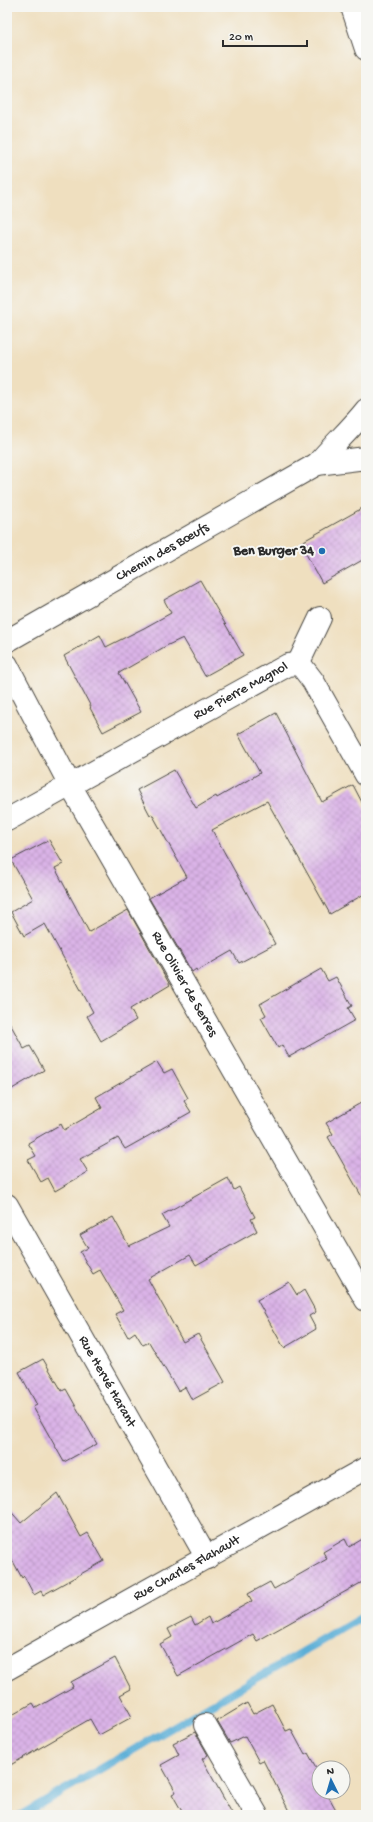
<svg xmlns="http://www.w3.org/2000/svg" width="373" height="1822" viewBox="0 0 373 1822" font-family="'Gochi Hand',sans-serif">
<defs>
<pattern id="building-cross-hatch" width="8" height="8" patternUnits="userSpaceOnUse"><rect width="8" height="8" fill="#dab3e7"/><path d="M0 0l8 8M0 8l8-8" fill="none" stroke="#bb9ac6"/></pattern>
</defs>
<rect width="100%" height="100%" fill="#f6f6f2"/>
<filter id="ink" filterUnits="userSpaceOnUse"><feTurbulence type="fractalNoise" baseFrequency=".025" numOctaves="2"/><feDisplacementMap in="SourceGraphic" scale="8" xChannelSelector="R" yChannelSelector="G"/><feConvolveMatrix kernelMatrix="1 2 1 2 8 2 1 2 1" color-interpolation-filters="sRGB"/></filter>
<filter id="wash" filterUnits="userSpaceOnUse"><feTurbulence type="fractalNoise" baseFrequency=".012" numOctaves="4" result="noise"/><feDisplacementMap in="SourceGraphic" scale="16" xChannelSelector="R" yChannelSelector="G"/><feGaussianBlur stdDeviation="0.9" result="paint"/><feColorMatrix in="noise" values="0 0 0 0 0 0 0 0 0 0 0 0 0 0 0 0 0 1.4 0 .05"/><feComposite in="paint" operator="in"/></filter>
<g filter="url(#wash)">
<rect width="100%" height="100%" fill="#efdfbf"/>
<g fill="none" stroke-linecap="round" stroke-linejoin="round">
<!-- stream -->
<polyline stroke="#5bafd7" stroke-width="8" points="21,1815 366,1615"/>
</g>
<g id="blocks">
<!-- building -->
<g fill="url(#building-cross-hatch)">
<polygon points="366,506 366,558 322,583 300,543"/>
<polygon points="200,580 243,655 205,676 183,638 166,646 119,673 141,712 103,732 90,708 91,707 64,656 100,635 106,647 144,628 171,613 164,600"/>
<polygon points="276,713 322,802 353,785 366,810 366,893 330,914 267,801 212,830 275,944 239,963 232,951 197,971 196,969 192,972 149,898 187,877 152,814 150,815 137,790 174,770 196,808 216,796 217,798 260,773 238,734"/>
<polygon points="49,840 63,864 55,868 89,932 128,910 170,985 130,1009 136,1020 101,1041 87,1016 93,1012 45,924 24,936 11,912 33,899 11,860"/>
<polygon points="321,969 328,981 336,977 352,1006 348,1008 355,1020 289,1057 282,1045 278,1048 261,1018 266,1015 260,1004"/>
<polygon points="7,1018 24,1049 30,1046 44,1070 7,1092"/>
<polygon points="157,1062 164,1073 172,1069 188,1098 184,1101 191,1112 125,1149 118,1138 80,1159 88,1172 55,1191 48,1178 41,1182 28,1160 36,1156 28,1143 61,1124 64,1130 102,1108 96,1097"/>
<polygon points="366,1100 366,1204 328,1137 333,1134 326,1123"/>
<polygon points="228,1178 234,1190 239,1187 255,1217 251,1219 257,1231 196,1265 190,1255 148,1279 183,1342 198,1334 225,1382 192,1400 185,1387 178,1391 149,1342 143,1345 135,1332 128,1337 115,1314 123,1310 100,1270 93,1274 80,1252 88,1248 80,1235 113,1217 129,1246 169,1227 162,1215"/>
<polygon points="289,1282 297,1295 304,1290 316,1312 309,1316 316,1329 284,1348 257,1300"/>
<polygon points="43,1359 62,1391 66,1389 97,1444 64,1462 33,1407 37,1405 19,1372"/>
<polygon points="57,1493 81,1537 88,1533 104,1561 43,1595 41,1591 34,1595 24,1576 22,1578 7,1550 7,1507 21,1523"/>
<polygon points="366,1537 366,1580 257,1641 253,1634 178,1676 160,1644 172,1637 168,1629 191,1617 195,1625 208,1617 211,1624 252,1601 248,1594 270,1582 274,1589 327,1559 323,1552 345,1539 349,1547"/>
<polygon points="115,1658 131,1689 120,1695 132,1717 99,1735 90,1719 7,1767 7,1718 33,1703 36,1708 73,1687 71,1682"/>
<polygon points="247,1703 253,1714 272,1704 286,1731 291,1729 305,1755 308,1753 319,1773 319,1792 326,1792 339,1815 291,1815 263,1760 259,1762 245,1736 230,1743 217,1721"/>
<polygon points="195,1732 208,1755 202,1759 233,1815 184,1815 172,1794 176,1792 161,1765 179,1755 173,1743"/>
</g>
</g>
</g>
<g filter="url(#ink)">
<use href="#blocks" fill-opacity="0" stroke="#484641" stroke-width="1"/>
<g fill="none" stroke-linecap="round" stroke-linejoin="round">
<!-- minor casing -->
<g stroke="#484641" stroke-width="24">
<g id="minor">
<polyline points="317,464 366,458"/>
<path id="s1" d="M7 641 317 464C333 445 351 429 366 410"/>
<polyline points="298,664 320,618"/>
<path id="s2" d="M7 665 70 785 366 1300"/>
<path id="s3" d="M7 820 288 665 298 664 303 668 313 681 366 775"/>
<path id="s4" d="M7 1205 207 1558"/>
<path id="s5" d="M7 1669 366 1468"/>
<polyline points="205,1725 257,1815"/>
</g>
</g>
<!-- major casing -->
<g stroke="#484641" stroke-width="24">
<polyline id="major" points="352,7 366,49"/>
</g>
<!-- minor -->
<use href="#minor" stroke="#fff" stroke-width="22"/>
<!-- major -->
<use href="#major" stroke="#fff" stroke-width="22"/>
</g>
</g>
<!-- markers -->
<circle fill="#1f6fb2" stroke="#f6f6f2" stroke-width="1.5" cx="322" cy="551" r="4"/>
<g text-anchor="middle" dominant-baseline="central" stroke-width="4" stroke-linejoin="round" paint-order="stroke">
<!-- poi labels -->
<g font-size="14" font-weight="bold" fill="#2b2b2b" stroke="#f6f6f2" text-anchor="end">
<text x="314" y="551">Ben Burger 34</text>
</g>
<!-- street labels -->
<g font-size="14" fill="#2b2b2b" stroke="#f6f6f2">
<text stroke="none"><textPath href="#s1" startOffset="179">Chemin des Bœufs</textPath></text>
<text stroke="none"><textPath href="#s3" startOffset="267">Rue Pierre Magnol</textPath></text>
<text stroke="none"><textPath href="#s2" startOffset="365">Rue Olivier de Serres</textPath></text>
<text stroke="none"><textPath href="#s4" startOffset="203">Rue Hervé Harant</textPath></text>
<text stroke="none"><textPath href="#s5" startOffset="206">Rue Charles Flahault</textPath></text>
</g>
</g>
<!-- margin -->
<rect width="373" height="1822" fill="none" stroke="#f6f6f2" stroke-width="24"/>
<!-- north arrow -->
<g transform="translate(331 1780) rotate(355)"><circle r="19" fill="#f6f6f2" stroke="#a5a5a2"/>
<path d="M0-3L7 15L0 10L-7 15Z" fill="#1f6fb2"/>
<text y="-6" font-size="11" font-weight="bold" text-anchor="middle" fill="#2b2b2b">N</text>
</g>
<!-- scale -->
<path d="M223 40v6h84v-6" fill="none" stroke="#2b2b2b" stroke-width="2"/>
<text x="229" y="40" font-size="12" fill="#2b2b2b" stroke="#f6f6f2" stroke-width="3" paint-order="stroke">20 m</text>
</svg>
